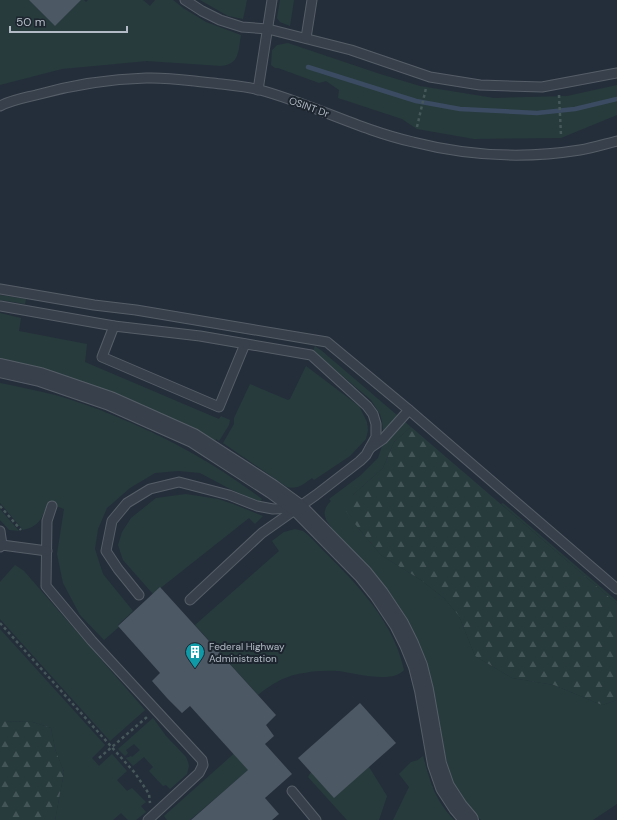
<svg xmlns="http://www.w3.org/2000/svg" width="617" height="820" viewBox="0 0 617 820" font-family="'DM Sans',sans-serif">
<defs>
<pattern id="forest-firs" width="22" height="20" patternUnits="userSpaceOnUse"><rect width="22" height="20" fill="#273b3c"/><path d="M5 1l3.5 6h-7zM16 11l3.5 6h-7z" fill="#445557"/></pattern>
</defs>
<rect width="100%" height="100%" fill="#242e3a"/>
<!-- green -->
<g fill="#273b3c">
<path d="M0 0H29L55 26 81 0H84L86 2 88 0H143L150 6 155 0H173L183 8 206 22 241 35C238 51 240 64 221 66L147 61 62 69 0 85Z"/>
<polygon points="200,0 247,0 243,19 228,16"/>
<polygon points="280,0 294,0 290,26 280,22 277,18"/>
<polygon points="288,43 380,74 420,86 494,98 567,96 617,85 617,115 561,138 474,139 417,129 402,119 338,98 339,90 326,81 319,83 278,68 275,68 271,65 272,50 277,45"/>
<polygon points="0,295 26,299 25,304 0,300"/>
<polygon points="0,313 21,318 19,331 87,344 85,362 219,419 221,416 230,420 229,425 219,441 216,439 215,442 0,362"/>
<path d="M315 346 322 351 411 427 394 442 383 468 353 495 355 524 381 555 421 580 444 598 459 616 475 656 512 678 554 685 602 705 617 700V804L593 820H481L466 807 452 784 439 728 433 691 329 529 331 527C323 517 322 510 331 501L329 499 361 475 378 458 384 440 382 421 380 414 371 400 313 351Z"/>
<path d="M306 366 359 406 367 422 368 430 366 439 350 456 314 480 312 478C304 484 297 490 287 487L223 443 234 424V418L250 384 288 400 290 399Z"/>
<path d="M0 383C20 387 40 391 59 396 133 419 201 453 262 499L260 502 232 490 200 473 178 471 155 473 130 488 107 508 98 529 95 549 103 574 133 611 118 625 119 627 104 640 80 615 63 583 57 554 64 509 48 503C42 518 40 526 23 530L0 503Z"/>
<polygon points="186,494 218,499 233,504 263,516 255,524 249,518 153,594 123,560 118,545 122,532 131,518 156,498"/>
<polygon points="503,503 617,601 617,604 501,504"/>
<polygon points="0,509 19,531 9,530 0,520"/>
<path d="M295 529 303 531 308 535C346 574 392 614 404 670 392 684 355 673 338 671 326 670 311 671 298 674 283 677 270 685 258 695L195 625 279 551 272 541 284 532Z"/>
<polygon points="15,565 24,571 145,710 110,741 0,619 0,582"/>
<polygon points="0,629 105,745 92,758 99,766 112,754 127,771 117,780 127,791 132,788 146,802 141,806 146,812 136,820 128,820 121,813 113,820 55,820 64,772 55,749 51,728 32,722 0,721"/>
<polygon points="153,718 166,736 186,757 188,762 189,766 187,774 170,789 166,785 163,786 149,771 153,767 144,757 133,766 126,758 131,756 132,757 140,750 134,744 126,750 128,753 125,756 118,749"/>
<polygon points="238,750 253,766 190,820 167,820 164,816"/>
<path d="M423 756C431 784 434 798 454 820H393L409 787 399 774 411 762 418 760Z"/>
<polygon points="369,767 387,796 379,820 347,820 308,777 311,772"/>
</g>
<!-- forest -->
<g fill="url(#forest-firs)">
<polygon points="411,427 617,604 617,700 602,705 554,685 512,678 475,656 459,616 444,598 421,580 381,555 355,524 346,511 353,495 383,468 394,442"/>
<polygon points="0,721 32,722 51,728 55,749 64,772 55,820 0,820"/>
</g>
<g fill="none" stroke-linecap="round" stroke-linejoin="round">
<!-- stream -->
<polyline stroke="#3b4c62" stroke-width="4.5" points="308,67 416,101 460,109 537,113 575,109 617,99"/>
</g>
<!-- building -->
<g fill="#4d5865">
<polygon points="29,0 81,0 55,26"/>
<polygon points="160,587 276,715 266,725 274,736 265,744 292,774 265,798 279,814 272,820 191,820 248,770 190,706 182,713 167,698 152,681 160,673 118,626"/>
<polygon points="360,703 396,743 334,798 298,758"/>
</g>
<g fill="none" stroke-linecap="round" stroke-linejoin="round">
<!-- lane casing -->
<g stroke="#565e68" stroke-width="11">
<g id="lane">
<polyline points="185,0 202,11 220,20 242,27 268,29 351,50 430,77 480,85 542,87 617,73"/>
<polyline points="306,38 312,0"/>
<polyline points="258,90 272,0"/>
<path d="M0 106C12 100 24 98 36 95 72 85 109 79 146 78 168 77 191 81 213 83 228 85 245 86 260 90 312 104 360 130 413 142 468 156 524 159 580 150 592 148 605 144 617 141"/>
<polyline points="0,289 94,305 136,310 327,342 409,410 617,589"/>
<polyline points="0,306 114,326 200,336 311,355 367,406 373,414 376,424 376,437 366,455 360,461 316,495 262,533 190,600"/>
<polyline points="114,326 102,357 219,407 245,344"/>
<polyline points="370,448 383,439 409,410"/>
<polyline points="52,506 47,521 46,586 92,641 202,760 203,765 199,773 148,820"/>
<polyline points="0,531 2,545 0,547"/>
<polyline points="2,545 47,551"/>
<polyline points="139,595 118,569 106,551 112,521 127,503 150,489 179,482 229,495 257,506 273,509 294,508"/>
<polyline points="292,791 316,820"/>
</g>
</g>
<!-- street casing -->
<g stroke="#565e68" stroke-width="20">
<polyline id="street" points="0,368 40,377 110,401 193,438 272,489 298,508 363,574 379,594 399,624 409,644 418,666 424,690 437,764 445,787 458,807 469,820"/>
</g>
<!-- path -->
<g stroke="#46585a" stroke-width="2.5" stroke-dasharray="3 3" stroke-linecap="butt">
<polyline points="559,95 561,135"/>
<polyline points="417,127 426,88"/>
<polyline points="0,506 21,530"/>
<polyline points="0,623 135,773 149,794 150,803"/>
<polyline points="99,758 147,717"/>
</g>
<!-- lane -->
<use href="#lane" stroke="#38404b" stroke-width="9"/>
<!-- street -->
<use href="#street" stroke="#38404b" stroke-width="18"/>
</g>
<!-- icons -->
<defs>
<g id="building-pin" transform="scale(1)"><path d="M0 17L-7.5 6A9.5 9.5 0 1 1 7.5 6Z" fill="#0f9aa8" stroke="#1d252f"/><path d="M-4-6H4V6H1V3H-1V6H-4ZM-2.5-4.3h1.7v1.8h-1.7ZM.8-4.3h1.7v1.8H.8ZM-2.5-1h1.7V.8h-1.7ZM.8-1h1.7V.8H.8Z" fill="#fff"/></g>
</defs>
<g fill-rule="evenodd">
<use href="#building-pin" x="195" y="652"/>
</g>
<g text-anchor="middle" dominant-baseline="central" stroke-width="4" stroke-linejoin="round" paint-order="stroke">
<!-- street labels -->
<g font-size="10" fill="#b3bbc6" stroke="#1d252f">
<text transform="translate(309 107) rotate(20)">OSINT Dr</text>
</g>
<!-- poi labels -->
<g font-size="10" fill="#b3bbc6" stroke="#1d252f" text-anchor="start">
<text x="209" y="646">Federal Highway<tspan x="209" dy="12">Administration</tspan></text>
</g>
</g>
<!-- scale -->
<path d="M10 26v6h117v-6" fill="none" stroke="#b3bbc6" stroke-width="2"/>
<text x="16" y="26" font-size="12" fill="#b3bbc6" stroke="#1d252f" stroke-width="3" paint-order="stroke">50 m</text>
</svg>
